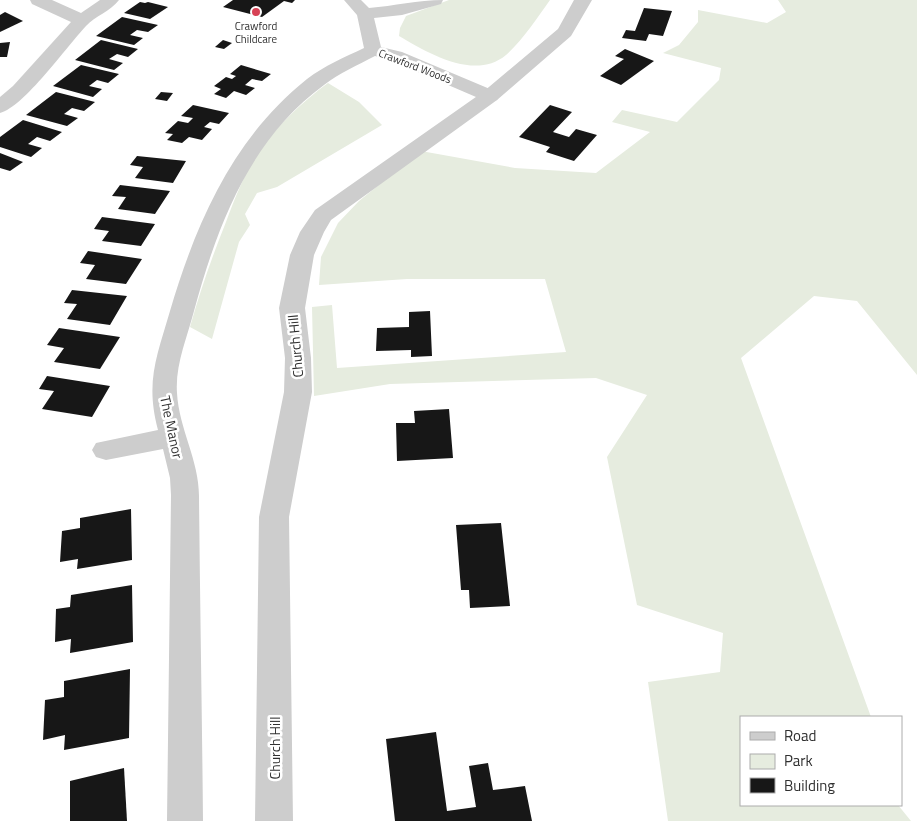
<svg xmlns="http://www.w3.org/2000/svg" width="917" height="821" viewBox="0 0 917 821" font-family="'Titillium Web',sans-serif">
<rect width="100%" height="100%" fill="#fff"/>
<!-- green -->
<g fill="#e6ecdf">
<path d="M449 0H550C537 18 523 40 506 55 475 81 428 53 399 36L400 28 406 16Z"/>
<polygon points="778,0 917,0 917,375 857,301 814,296 741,358 871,717 741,717 741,805 898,805 911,821 668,821 648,682 720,672 723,633 637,605 607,457 647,395 596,378 390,384 314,396 312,307 332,305 337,368 566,352 545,279 407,279 319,285 321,257 338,223 359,201 421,151 515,168 596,173 650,132 612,122 622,110 677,122 719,80 721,68 663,53 679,45 698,22 698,10 767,23 786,12"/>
<path d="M328 83 359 102 382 125 277 187 257 193 245 214 250 225 239 242 212 339 190 327C200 291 212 257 226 222 234 201 242 179 254 159 270 132 303 101 328 83Z"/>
</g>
<!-- building -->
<g fill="#171717">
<polygon points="233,0 295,0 292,3 284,1 262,17 223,7"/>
<polygon points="140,2 145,3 148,2 168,7 150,19 124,13"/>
<polygon points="644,8 672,11 663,36 649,34 646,41 622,38 626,30 635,31"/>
<polygon points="5,12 23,21 0,32 0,15"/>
<polygon points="122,17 158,25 148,32 137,30 130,35 143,38 134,45 96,36"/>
<polygon points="101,40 138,49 128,57 117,54 109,59 123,63 114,70 75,60"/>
<polygon points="223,40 232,43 224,49 215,47"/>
<polygon points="10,42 7,57 0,57 0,43"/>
<polygon points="625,49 654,61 621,85 600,76 624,59 615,56"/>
<polygon points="81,65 119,74 108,83 97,80 89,86 102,89 93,97 53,86"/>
<polygon points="241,65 271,74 262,81 252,79 245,85 255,88 246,95 234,91 226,98 214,94 221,89 214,86 226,77 232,79 236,76 230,74"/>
<polygon points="56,92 95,102 84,111 72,108 64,114 78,118 67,126 26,115"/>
<polygon points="161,92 173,93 167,101 155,99"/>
<polygon points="193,105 229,113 219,124 210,122 204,127 212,129 202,140 189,137 182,143 167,140 173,134 165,133 178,121 188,123 193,118 181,116"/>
<polygon points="550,105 572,112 553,132 569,137 576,129 597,135 574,161 546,152 550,147 519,137"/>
<polygon points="23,120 62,132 50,141 37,137 28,144 42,148 31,157 0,147 0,137"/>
<polygon points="0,153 23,162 10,171 0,168"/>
<polygon points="137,156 186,161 173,183 135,178 143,167 130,165"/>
<polygon points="120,185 170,191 155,214 118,209 126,197 112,196"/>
<polygon points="102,217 155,224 141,246 102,241 109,231 94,229"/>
<polygon points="88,251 142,259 126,284 86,279 95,265 80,263"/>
<polygon points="72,290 127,296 110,325 67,319 77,304 64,303"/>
<polygon points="430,311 432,356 411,357 411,350 376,351 377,328 409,327 409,312"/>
<polygon points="59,328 120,337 100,369 54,362 64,348 47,345"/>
<polygon points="47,376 110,386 92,417 42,409 54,391 39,389"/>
<polygon points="449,409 453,458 397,461 396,423 415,423 414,411"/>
<polygon points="131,509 132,560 77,569 78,559 60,562 62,531 80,528 80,518"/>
<polygon points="501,523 510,606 470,608 469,590 461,590 456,525"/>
<polygon points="132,585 133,642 70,653 71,639 55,642 56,609 70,607 71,595"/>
<polygon points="130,669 129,738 64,750 65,735 43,740 45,700 64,697 64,681"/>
<polygon points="436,732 447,811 476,807 469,766 488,763 493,790 525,786 532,821 395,821 386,739"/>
<polygon points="124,768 127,821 70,821 70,781"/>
</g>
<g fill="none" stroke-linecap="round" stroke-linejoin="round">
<!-- minor -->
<g fill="#cdcdcd" fill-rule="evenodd">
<path d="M30 0H52L81 13 100 0H119C111 11 95 16 86 26 67 46 24 107 0 113V97L13 86 71 22 32 4Z"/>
<path d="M344 0H361L369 8C394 6 418 0 443 0L441 4 402 15 374 18 381 47 402 52 497 92 499 96 497 100 490 102 483 100 390 60 375 56C358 65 339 73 324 85 250 139 217 226 194 311 187 338 175 365 177 393 179 429 199 460 199 496 200 604 202 713 203 821H167L171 495 170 478 163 449 106 460 96 457 92 450 96 443 158 430C145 382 157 356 170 311 196 223 233 138 307 79 324 66 345 57 364 48L357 15Z"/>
</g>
<!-- tertiary -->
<polygon fill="#cdcdcd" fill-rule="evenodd" points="574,0 592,0 571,36 497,100 331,220 324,232 314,255 305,308 311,358 312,392 289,517 293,821 255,821 259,517 284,392 285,358 279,308 290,255 300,232 315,210 483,92 558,29"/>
</g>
<!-- markers -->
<circle fill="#d74255" stroke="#fff" stroke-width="2" cx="256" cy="12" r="5"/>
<g text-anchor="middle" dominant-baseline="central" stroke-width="5" stroke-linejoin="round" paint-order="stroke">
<!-- far-poi labels -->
<g font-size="11" fill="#303030" stroke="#fff">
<text x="256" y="26">Crawford<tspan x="256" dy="13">Childcare</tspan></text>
</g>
<!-- far-street labels -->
<g font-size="11" fill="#303030" stroke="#fff">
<text transform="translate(415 66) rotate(21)">Crawford Woods</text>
</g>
<!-- street labels -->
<g font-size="14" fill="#303030" stroke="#fff">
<text transform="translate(295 346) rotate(-95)">Church Hill</text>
<text transform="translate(172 427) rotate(78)">The Manor</text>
<text transform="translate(274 748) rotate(-90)">Church Hill</text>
</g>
</g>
<!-- legend -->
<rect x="740" y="716" width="162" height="90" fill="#ffffff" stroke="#acacac"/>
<rect x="750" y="732" width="25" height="8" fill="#cdcdcd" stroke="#acacac"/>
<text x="784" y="741" font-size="15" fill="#303030">Road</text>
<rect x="750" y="754" width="25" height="15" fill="#e6ecdf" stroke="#acacac"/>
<text x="784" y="766" font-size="15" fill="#303030">Park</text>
<rect x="750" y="778" width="25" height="15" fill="#171717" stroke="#acacac"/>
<text x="784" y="791" font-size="15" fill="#303030">Building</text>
</svg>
